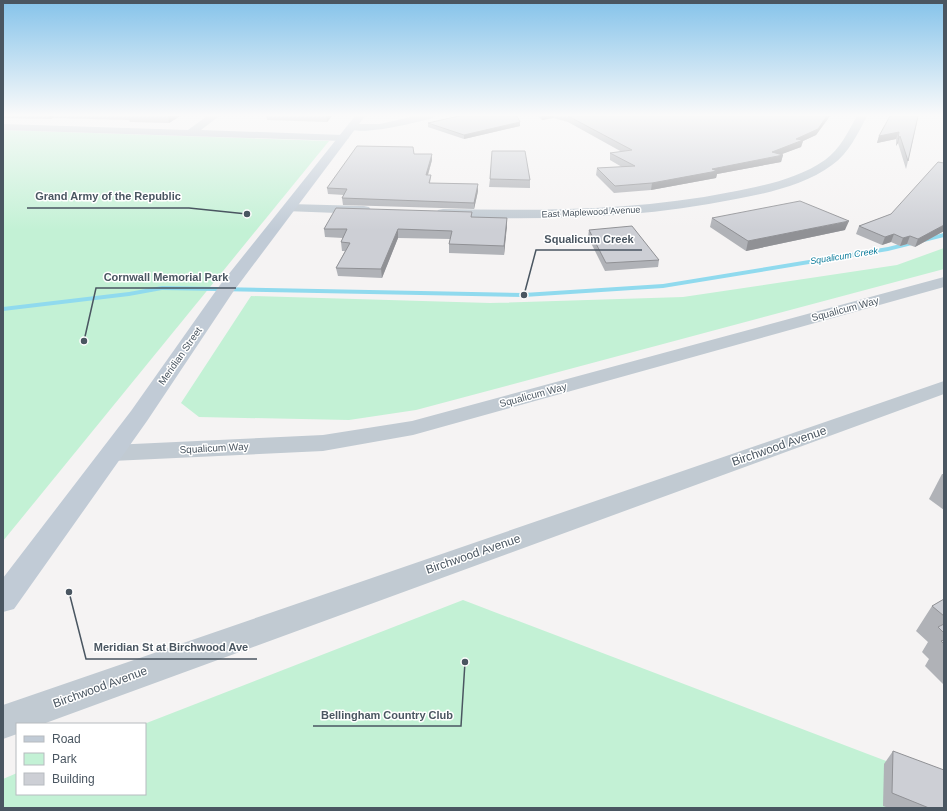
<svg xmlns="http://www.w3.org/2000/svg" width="947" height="811" viewBox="0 0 947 811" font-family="Helvetica,sans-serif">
<rect width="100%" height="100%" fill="#f5f3f3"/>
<!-- green -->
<g fill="#c3f1d5">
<polygon points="3,130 329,141 3,541"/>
<polygon points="944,248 944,269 416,410 349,420 199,417 181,403 251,296 490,303 683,297 897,265"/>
<polygon points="463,600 944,783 944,808 3,808 3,779 17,773 17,794 145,794 144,724"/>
</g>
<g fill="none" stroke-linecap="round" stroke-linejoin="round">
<!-- stream -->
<polygon fill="#90daee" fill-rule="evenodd" points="944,233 944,237 888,251 663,288 524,297 162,290 129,296 3,311 3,307 129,292 162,286 524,293 663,284 888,247"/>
<!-- minor -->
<g fill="#c1cad2" fill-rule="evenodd">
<polygon points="207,116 219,116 201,130 343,135 349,138 343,141 3,130 3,124 188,130"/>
<path d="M415 116H434L433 118C418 122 356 138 347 127L352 124H380Z"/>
<path d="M857 116H867C858 133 849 153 832 165 805 185 768 193 736 199 639 219 541 220 443 217L438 216 436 213 438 210 443 209C539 211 636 211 731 192 762 186 798 179 825 160 840 149 848 132 857 116Z"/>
<polygon points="290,204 364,206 369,207 371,210 369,213 364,214 285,211 283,208 285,205"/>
</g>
<!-- tertiary -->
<g fill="#c1cad2" fill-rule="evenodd">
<polygon points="944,277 944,287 413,435 323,451 112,461 104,459 100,453 104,447 112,445 323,435 412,421"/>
<polygon points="944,381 944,394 43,724 17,724 17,734 3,739 3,705"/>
</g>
<!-- secondary -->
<polygon fill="#c1cbd6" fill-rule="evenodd" points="355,116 365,116 233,292 147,421 14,609 3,612 3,578 131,411 220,285"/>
</g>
<!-- wall -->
<g fill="#b0b2b7">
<polygon points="3,116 180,116 169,123 130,122 129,120 53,118 50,119 3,118"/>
<polygon points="266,116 332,116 327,122 267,120"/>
<polygon points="537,116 830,116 816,135 803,141 801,147 781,154 783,155 781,162 717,174 716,178 651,190 614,193 596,175 597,168 622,167 610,160 610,153 622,152 568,122 553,118 542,120"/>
<polygon points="918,118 908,161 906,169 898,143 896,146 896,139 877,143 879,136"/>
<polygon points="428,123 520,126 464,139 428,127"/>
<polygon points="414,154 432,160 428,175 431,175 430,183 478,191 474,209 343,205 342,198 344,195 328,194 327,188"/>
<polygon points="490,179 530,180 530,188 489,187"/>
<polygon points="472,212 472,217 507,218 504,255 449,253 449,244 450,239 398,238 382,278 338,276 336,268 345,251 342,251 341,242 343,238 325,237 324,229"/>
<polygon points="891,214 944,231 915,247 907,244 900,246 891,242 882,245 856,234 859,226"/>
<polygon points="712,218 845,230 746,251 710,227"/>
<polygon points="589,230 659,260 658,267 605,271 588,237"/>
<polygon points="942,474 944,474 944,510 929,499"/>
<polygon points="944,599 944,685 925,666 929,659 922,652 928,642 916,631 932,606"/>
<polygon points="893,751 944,808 889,808 883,806 884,764"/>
</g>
<!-- shaded-wall -->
<g fill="#909195">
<polygon points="49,116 52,116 53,118 50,119"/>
<polygon points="168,116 180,116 169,123"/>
<polygon points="326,116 332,116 327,122"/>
<polygon points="542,116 553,116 553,118 542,120"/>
<polygon points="827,116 830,116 816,135 803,141 801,147 777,156 783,155 781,162 717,174 716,178 651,190 652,183 712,169 796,139"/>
<polygon points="520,122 520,126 464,139 464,135"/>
<polygon points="899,132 896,139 877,143 879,136"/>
<polygon points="900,136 898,143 896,146 898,139"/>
<polygon points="432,154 432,160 426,181 426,175"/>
<polygon points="478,184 478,191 474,209 474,203"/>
<polygon points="507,218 507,226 504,255 504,246"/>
<polygon points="849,221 845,230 746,251 748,241"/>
<polygon points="944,225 944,231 915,247 918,239"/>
<polygon points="398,229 398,238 382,278 381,269"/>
<polygon points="894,234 891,242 882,245 885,237"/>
<polygon points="910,236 907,244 900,246 903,238"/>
</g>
<!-- building -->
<g fill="#cdcfd5" stroke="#909195">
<polygon points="459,116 517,116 520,122 464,135 428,123"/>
<polygon points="568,116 827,116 818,129 796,139 803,140 772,152 783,155 712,169 717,171 652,183 615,186 597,168 635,166 610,153 632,150"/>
<polygon points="890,116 918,116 908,161 900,136 898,139 899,132 879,136"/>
<polygon points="357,146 413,147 414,154 432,154 426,175 431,175 429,183 478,184 474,203 342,198 347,189 327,188"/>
<polygon points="492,151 525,151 530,180 490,179"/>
<polygon points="938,162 944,163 944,225 918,239 910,236 903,238 894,234 885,237 859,226 891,214"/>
<polygon points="800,201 849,221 748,241 712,218"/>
<polygon points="336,208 472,212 471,217 507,218 504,246 449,244 452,231 398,229 381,269 336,268 350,243 341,242 347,229 324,229"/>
<polygon points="632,226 659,260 606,263 589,230"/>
<polygon points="944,599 944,616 932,606"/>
<polygon points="944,624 944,633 938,627"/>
<polygon points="944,640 944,644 941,641"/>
<polygon points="893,751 944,770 944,808 929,808 892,793"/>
</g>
<!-- sky -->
<linearGradient id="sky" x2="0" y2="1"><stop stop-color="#85c3ea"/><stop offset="0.5" stop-color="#fafafa"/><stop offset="1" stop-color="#fafafa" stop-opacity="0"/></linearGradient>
<rect width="947" height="230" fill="url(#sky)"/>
<g text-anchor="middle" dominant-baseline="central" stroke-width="3" stroke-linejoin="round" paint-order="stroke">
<!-- far-street labels -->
<g font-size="9" fill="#4a5661" stroke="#fff">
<text transform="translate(591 212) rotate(-3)">East Maplewood Avenue</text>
</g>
<!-- far-water labels -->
<g font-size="9" font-style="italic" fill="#0c7c9b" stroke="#fff">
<text transform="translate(844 256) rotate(-9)">Squalicum Creek</text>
</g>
<!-- street labels -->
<g font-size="10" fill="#4a5661" stroke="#fff">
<text transform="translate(845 309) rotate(-15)">Squalicum Way</text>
<text transform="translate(180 356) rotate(-55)">Meridian Street</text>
<text transform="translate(533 395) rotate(-15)">Squalicum Way</text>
<text transform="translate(214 448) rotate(-3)">Squalicum Way</text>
</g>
<!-- near-street labels -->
<g font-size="12" fill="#4a5661" stroke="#fff">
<text transform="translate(779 446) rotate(-19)">Birchwood Avenue</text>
<text transform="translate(473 554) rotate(-19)">Birchwood Avenue</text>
<text transform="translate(100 687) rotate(-20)">Birchwood Avenue</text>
</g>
</g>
<!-- callouts -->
<path fill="none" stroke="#4a5661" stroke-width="1.5" d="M247 214L189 208H27M524 295L536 250H642M84 341L96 288H236M69 592L86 659H257M465 662L461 726H313"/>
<g fill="#4a5661" stroke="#fff" stroke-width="1.5">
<circle cx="247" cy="214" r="4"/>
<circle cx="524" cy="295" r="4"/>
<circle cx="84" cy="341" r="4"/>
<circle cx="69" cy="592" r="4"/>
<circle cx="465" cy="662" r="4"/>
</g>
<g font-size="11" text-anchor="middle" font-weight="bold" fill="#4a5661" stroke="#fff" stroke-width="3" stroke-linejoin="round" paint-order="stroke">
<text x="108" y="200">Grand Army of the Republic</text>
<text x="589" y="243">Squalicum Creek</text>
<text x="166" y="281">Cornwall Memorial Park</text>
<text x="171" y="651">Meridian St at Birchwood Ave</text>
<text x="387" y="719">Bellingham Country Club</text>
</g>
<!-- border -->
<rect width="947" height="811" fill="none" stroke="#4a5661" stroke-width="8"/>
<!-- legend -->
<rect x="16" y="723" width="130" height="72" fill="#ffffff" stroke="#b7bbc0"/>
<rect x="24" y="736" width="20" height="6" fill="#c1cbd6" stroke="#b7bbc0"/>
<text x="52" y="743" font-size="12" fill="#4a5661">Road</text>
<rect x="24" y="753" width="20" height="12" fill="#c3f1d5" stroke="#b7bbc0"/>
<text x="52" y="763" font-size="12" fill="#4a5661">Park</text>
<rect x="24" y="773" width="20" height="12" fill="#cdcfd5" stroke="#b7bbc0"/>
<text x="52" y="783" font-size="12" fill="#4a5661">Building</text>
</svg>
